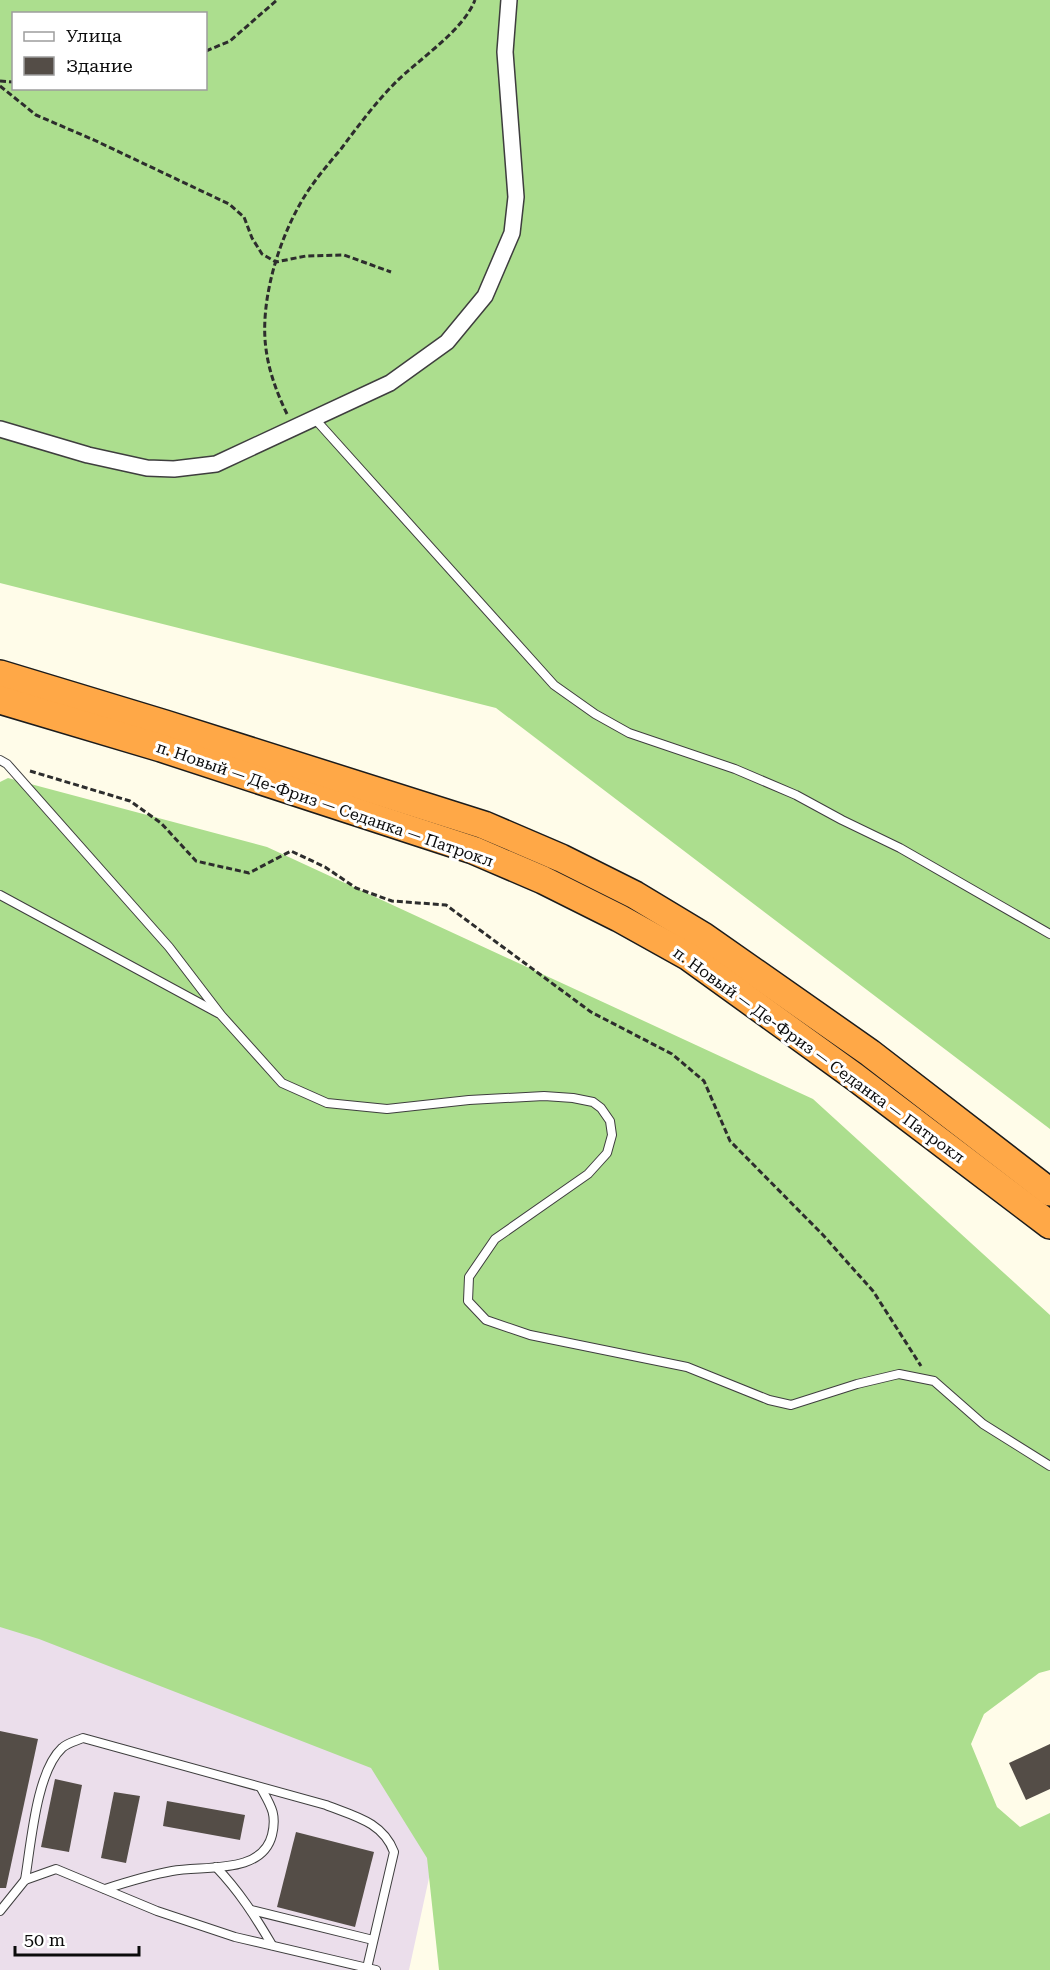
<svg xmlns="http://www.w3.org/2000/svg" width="1050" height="1970" viewBox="0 0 1050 1970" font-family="'Roboto Serif',serif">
<rect width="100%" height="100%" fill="#fffce9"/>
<!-- industrial -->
<polygon fill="#ebdeeb" points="0,1624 454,1763 409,1970 0,1970"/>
<!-- forest -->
<g fill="#acde8e" fill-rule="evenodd">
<path d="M0 0H1050V1129L496 708 0 583ZM14 14H206V88H14Z"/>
<polygon points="8,778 267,847 813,1099 1050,1315 1050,1670 1039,1673 984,1714 971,1744 997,1807 1020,1827 1050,1813 1050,1970 439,1970 427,1858 371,1768 39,1639 0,1627 0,782"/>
</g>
<!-- building -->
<g fill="#544d47">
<polygon points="0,1731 38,1739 6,1888 0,1888"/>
<polygon points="1050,1744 1050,1789 1026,1800 1009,1763"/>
<polygon points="55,1779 82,1785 69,1852 41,1847"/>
<polygon points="114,1792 140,1796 126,1863 101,1858"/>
<polygon points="167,1801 245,1815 240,1840 163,1826"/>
<polygon points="296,1832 374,1852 355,1927 277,1907"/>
</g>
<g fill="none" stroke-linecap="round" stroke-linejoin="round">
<!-- lane casing -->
<g stroke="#3e3e3e" stroke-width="10">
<g id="lane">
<polyline points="315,419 554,685 595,714 629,733 735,769 796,795 842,820 900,848 1050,934"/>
<polyline points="0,760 7,764 169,947 221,1015 282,1083 327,1103 387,1109 469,1100 544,1096 573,1098 593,1102 601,1108 610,1121 612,1135 607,1153 588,1174 495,1239 469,1277 468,1301 486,1320 530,1335 687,1367 769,1400 791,1405 857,1384 899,1374 934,1381 983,1424 1050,1466"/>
<polyline points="0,895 218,1013"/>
<path d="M216 1867C239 1891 255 1916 272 1945"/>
<path d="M25 1880C31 1845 36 1772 62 1748 67 1743 76 1741 83 1738L326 1805C354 1816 383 1822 394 1852L367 1968"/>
<path d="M105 1889C127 1882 149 1875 172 1871 204 1865 262 1875 272 1835 277 1814 271 1806 261 1788"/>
<polyline points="251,1910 373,1940"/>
<polyline points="0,1911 25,1880 56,1869 157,1911 235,1937 376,1970"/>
</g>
</g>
<!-- street casing -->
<g stroke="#3e3e3e" stroke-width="18">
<polyline id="street" points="0,429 88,455 147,468 174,469 216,464 390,383 447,342 485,296 512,233 516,197 505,52 509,0"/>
</g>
<!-- highway casing -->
<g stroke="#1c1c1c" stroke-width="30">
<g id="highway">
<polyline points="0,674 165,724 484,825 561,858 635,895 703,936 870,1053 1050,1192"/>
<polyline points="0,700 161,748 473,850 543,880 619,918 689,957 855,1077 1050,1225"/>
</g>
</g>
<!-- path -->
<g stroke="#2d2d2d" stroke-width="3" stroke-dasharray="6 3" stroke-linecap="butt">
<polyline points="206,51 230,41 277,0"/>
<polyline points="0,81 14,82"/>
<polyline points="0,86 36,115 94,140 229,204 244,217 252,238 262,254 276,262 306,256 344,255 391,272"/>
<path d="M287 414C277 393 269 372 266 349 259 299 281 230 310 188 319 175 330 162 341 149 358 126 376 102 396 82 419 59 463 31 475 0"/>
<polyline points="30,771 130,801 161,823 196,861 249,873 291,851 325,867 356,888 392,901 446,905 591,1012 672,1054 704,1081 730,1141 823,1235 873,1291 921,1366"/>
</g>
<!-- lane -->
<use href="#lane" stroke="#fff" stroke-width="8"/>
<!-- street -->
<use href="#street" stroke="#fff" stroke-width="15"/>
<!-- highway -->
<use href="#highway" stroke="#ffa847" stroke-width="27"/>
</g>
<g text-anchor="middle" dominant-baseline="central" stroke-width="6" stroke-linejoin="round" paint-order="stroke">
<!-- street labels -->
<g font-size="16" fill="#0b0b0b" stroke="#fff">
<text transform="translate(325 804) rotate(19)">п. Новый — Де-Фриз — Седанка — Патрокл</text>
<text transform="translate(819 1055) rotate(36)">п. Новый — Де-Фриз — Седанка — Патрокл</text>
</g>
</g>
<!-- legend -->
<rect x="12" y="12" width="195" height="78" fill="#ffffff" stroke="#9d9d9d" stroke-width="1.5"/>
<rect x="24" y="32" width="30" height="9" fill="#ffffff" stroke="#9d9d9d" stroke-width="1.5"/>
<text x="66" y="42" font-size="18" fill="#0b0b0b">Улица</text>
<rect x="24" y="57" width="30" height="18" fill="#544d47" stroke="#9d9d9d" stroke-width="1.5"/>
<text x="66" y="72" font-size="18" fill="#0b0b0b">Здание</text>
<!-- scale -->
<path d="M15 1946v9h124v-9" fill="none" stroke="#0b0b0b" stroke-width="3"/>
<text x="24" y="1946" font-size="18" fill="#0b0b0b" stroke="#ffffff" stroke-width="4.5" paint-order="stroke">50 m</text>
</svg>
